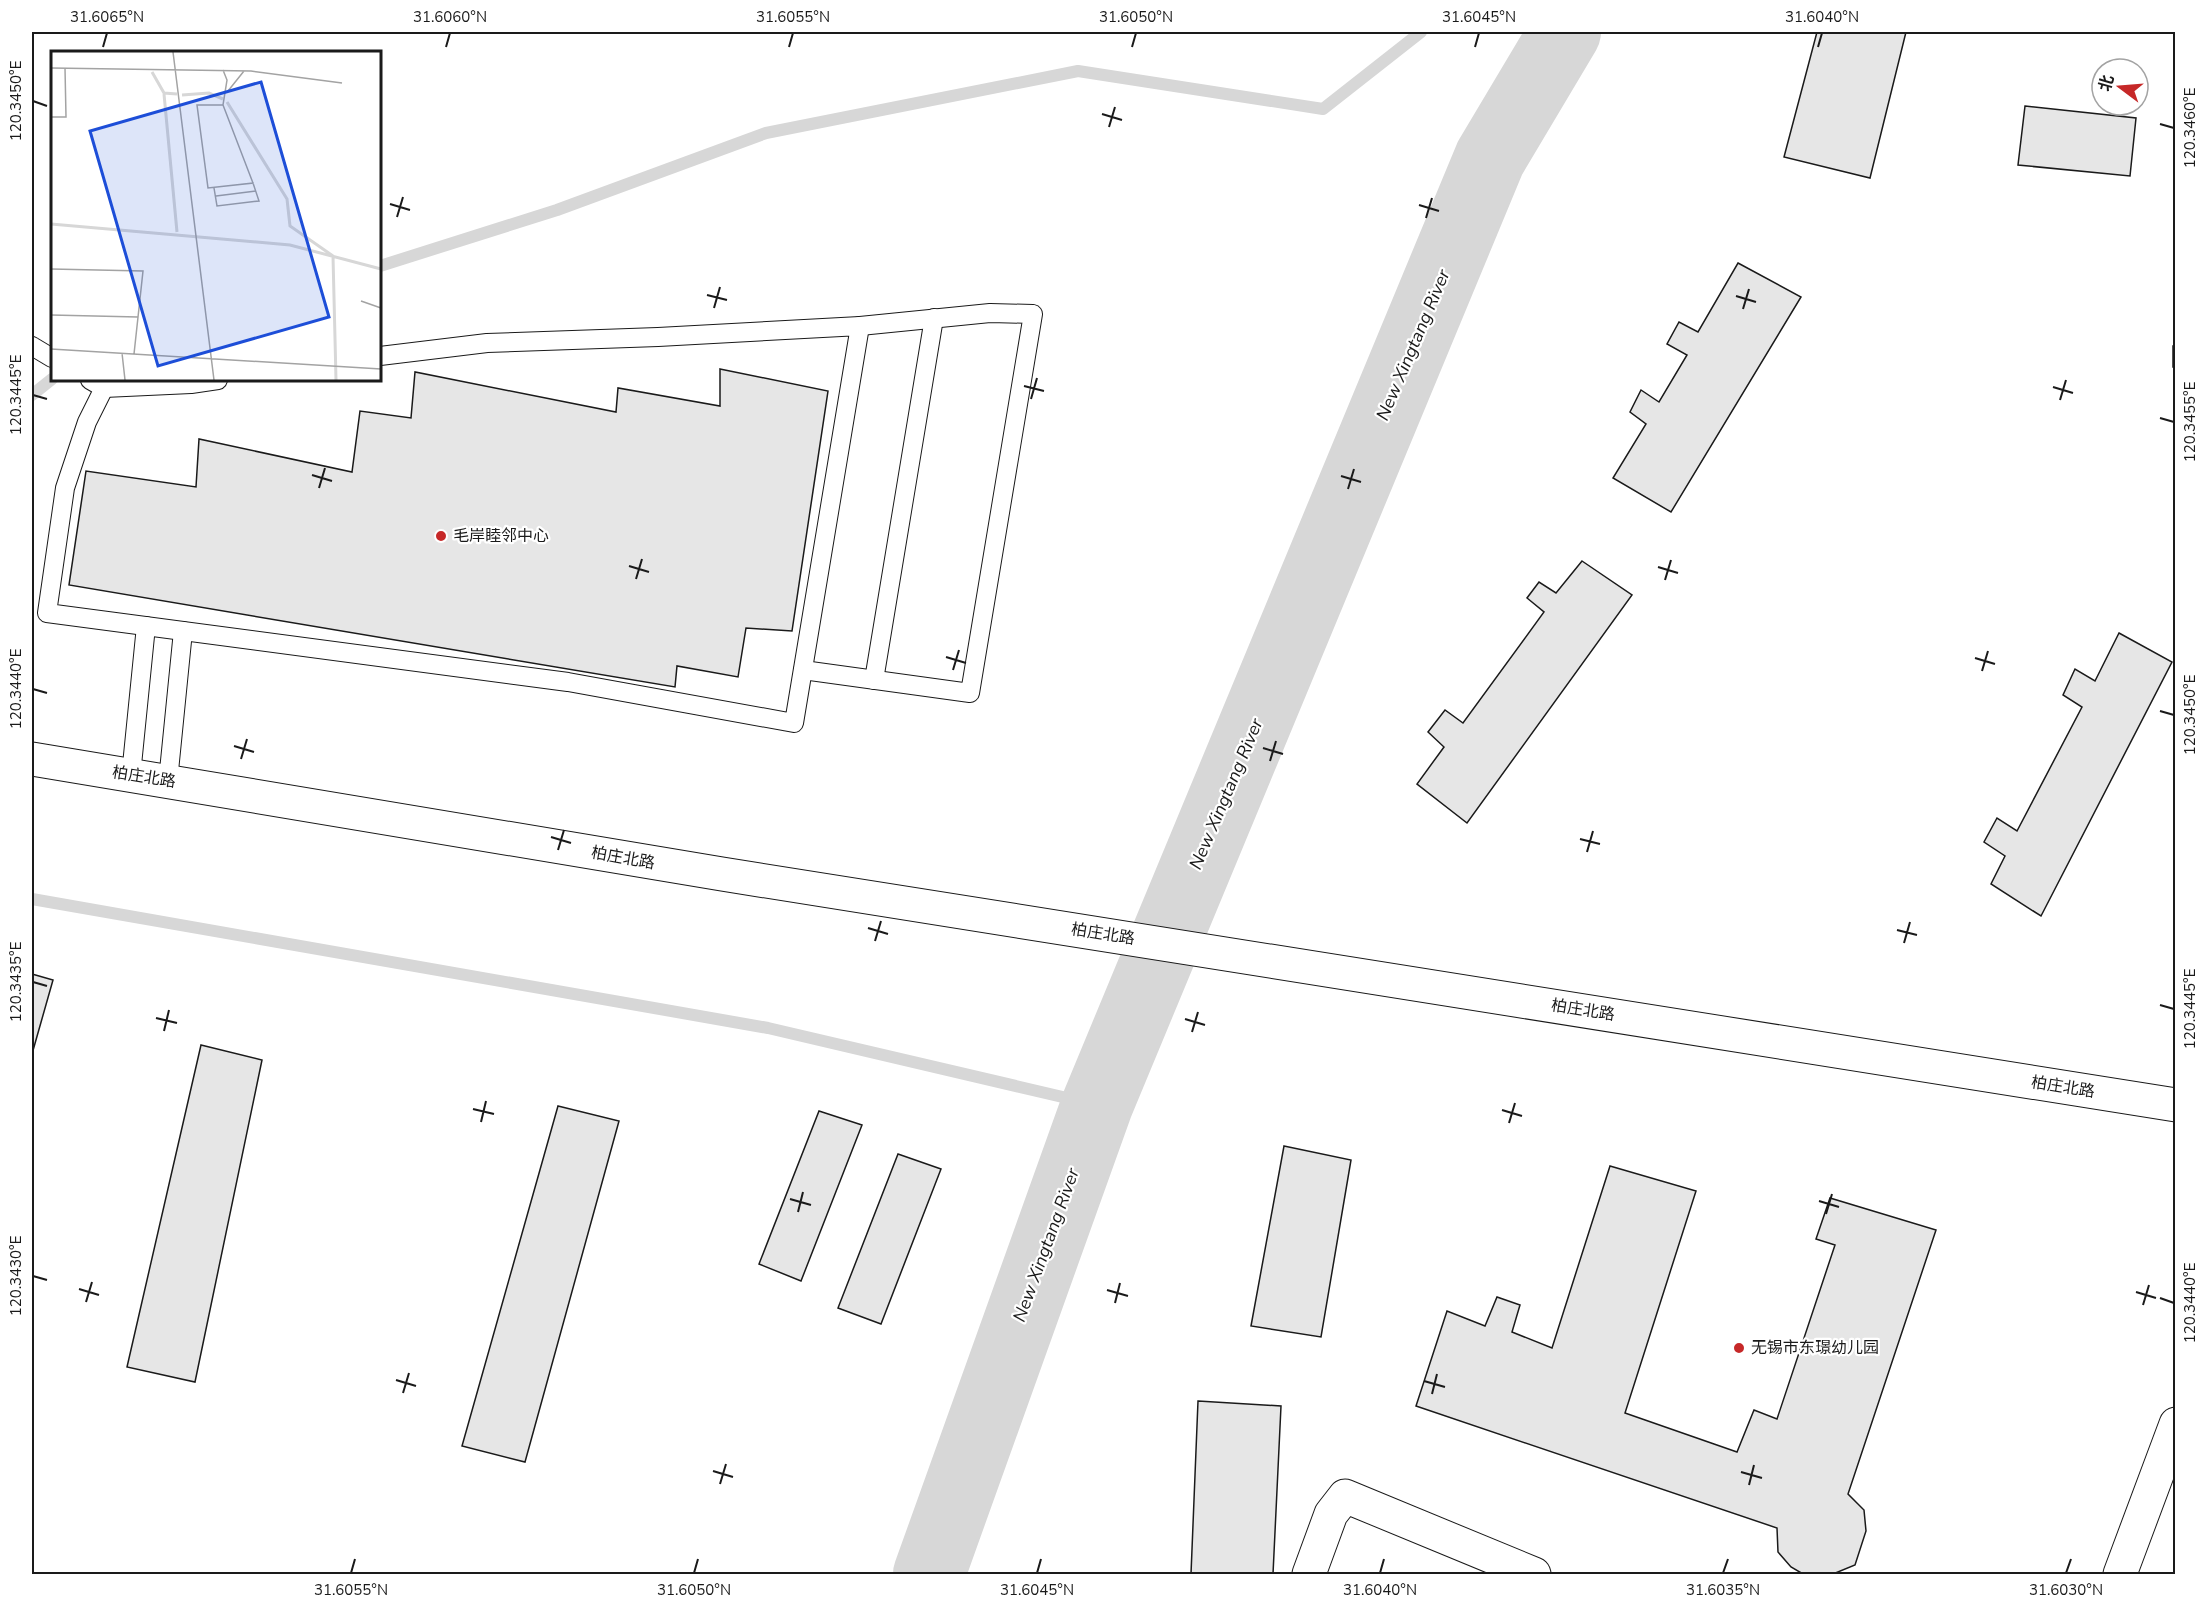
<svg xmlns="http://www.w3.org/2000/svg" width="2207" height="1606" viewBox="0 0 2207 1606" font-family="'Nunito Sans','Noto Sans SC',sans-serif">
<rect width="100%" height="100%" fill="#fff"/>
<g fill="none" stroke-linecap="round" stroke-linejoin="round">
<!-- stream -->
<g stroke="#d7d7d7" stroke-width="12">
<polyline points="380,266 557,210 766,133 1078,71 1323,109 1421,32"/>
<polyline points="32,395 52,379"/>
<polyline points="32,899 768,1028 1097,1105"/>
</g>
<!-- river -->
<polyline stroke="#d7d7d7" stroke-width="72" points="929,1574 1097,1105 1490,158 1565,32"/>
</g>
<!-- building -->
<g fill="#e6e6e6" stroke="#1a1a1a" stroke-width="1.5">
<polygon points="1817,32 1906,32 1870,178 1784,157"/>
<polygon points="2025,106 2136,118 2130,176 2018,165"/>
<polygon points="1738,263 1801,297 1671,512 1613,478 1646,424 1630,412 1641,390 1659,402 1687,355 1667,344 1679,322 1698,332"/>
<rect x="2173" y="346" width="3" height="21"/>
<polygon points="720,369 828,391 792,631 746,628 738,677 677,666 675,687 69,585 86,471 196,487 199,439 352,472 360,411 411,418 415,372 616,412 618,388 720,406"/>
<polygon points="1582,561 1632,595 1467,823 1417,784 1444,747 1428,732 1445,710 1463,723 1544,612 1527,598 1539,582 1556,593"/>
<polygon points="2119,633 2172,662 2041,916 1991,884 2005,856 1984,842 1997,818 2017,831 2082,707 2063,695 2075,669 2095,681"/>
<polygon points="32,974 53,980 32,1054"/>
<polygon points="201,1045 262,1060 195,1382 127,1367"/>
<polygon points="558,1106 619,1121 525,1462 462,1446"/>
<polygon points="819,1111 862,1125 801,1281 759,1264"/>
<polygon points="1284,1146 1351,1160 1321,1337 1251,1326"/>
<polygon points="898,1154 941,1169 881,1324 838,1308"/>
<polygon points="1610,1166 1696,1191 1625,1413 1737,1452 1754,1410 1777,1419 1835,1245 1816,1239 1830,1198 1936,1230 1848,1494 1864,1510 1866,1531 1855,1565 1833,1574 1803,1574 1791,1567 1778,1552 1777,1528 1416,1406 1447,1311 1485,1326 1497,1297 1520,1305 1512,1332 1552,1348"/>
<polygon points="1198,1401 1281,1406 1273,1574 1191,1574"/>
</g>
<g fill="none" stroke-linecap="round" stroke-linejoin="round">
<!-- service casing -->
<g stroke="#1a1a1a" stroke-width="20">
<g id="service">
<polyline points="32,346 52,358"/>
<polyline points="90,380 104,388 191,384 218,380"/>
<polyline points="104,388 87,422 65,488 47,613 568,682 794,723 860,326 658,337 487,343 380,356"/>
<polyline points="803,670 970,693 1033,314 990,313 860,326"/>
<polyline points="874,680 934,318"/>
<polyline points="131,775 146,626"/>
<polyline points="168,781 183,631"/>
</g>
</g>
<!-- minor casing -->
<g stroke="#1a1a1a" stroke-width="35">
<g id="minor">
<polyline points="1309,1574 1331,1514 1345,1496 1534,1574"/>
<polyline points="2120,1574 2176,1424"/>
</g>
</g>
<!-- tertiary casing -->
<g stroke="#1a1a1a" stroke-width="35">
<polyline id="tertiary" points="32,759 722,874 2176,1105"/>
</g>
<!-- service -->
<use href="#service" stroke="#fff" stroke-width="18"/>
<!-- minor -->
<use href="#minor" stroke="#fff" stroke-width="33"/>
<!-- tertiary -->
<use href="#tertiary" stroke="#fff" stroke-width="33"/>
</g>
<!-- ticks -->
<path fill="none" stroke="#1a1a1a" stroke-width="2" d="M103 47 107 33M446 47 450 33M789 47 793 33M1132 47 1136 33M1475 47 1479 33M1818 47 1822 33M33 101 47 106M1102 114 1122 120M2160 124 2174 128M1109 127 1115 107M390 204 410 210M1419 205 1439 211M397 217 403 197M1426 218 1432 198M707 295 727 300M1736 296 1756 302M714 308 720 287M1743 309 1749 289M1024 386 1044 391M2053 387 2073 393M33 395 47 399M1031 399 1037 378M2060 400 2066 380M2160 418 2174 422M312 475 332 481M1341 476 1361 482M319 488 325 468M1348 489 1354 469M629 566 649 572M1658 567 1678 573M636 579 642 559M1665 580 1671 560M946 657 966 663M1975 658 1995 664M953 670 959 650M1982 671 1988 651M33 689 47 693M2160 711 2174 715M234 746 254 752M1263 748 1283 754M241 759 247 739M1270 761 1276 741M551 837 571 843M1580 839 1600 844M558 850 564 830M1587 852 1593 831M868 928 888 934M1897 930 1917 935M875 941 881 921M1904 943 1910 922M33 982 47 986M2160 1005 2174 1009M156 1018 177 1023M1185 1019 1205 1025M164 1031 169 1010M1192 1032 1198 1012M473 1109 494 1114M1502 1110 1522 1116M481 1122 486 1101M1509 1123 1515 1103M790 1199 811 1205M1819 1201 1839 1207M798 1212 803 1192M1826 1214 1832 1194M33 1276 47 1280M79 1289 99 1295M1107 1290 1128 1296M2136 1292 2156 1298M2160 1298 2174 1303M86 1302 92 1282M1115 1303 1120 1283M2143 1305 2149 1285M396 1380 416 1386M1424 1381 1445 1387M403 1393 409 1373M1432 1394 1437 1374M713 1471 733 1477M1741 1472 1762 1478M720 1484 726 1464M1749 1485 1754 1465M351 1573 355 1559M694 1573 698 1559M1037 1573 1041 1559M1380 1573 1384 1559M1723 1573 1728 1559M2066 1573 2071 1559"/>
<!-- markers -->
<g fill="#c62828" stroke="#fff" stroke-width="2">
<circle cx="441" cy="536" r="6"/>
<circle cx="1739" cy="1348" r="6"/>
</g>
<g text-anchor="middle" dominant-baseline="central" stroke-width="4.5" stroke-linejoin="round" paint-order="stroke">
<!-- poi labels -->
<g font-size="16" fill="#1a1a1a" stroke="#fff" text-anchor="start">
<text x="453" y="536">毛岸睦邻中心</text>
<text x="1751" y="1348">无锡市东璟幼儿园</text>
</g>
<!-- street labels -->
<g font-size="16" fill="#1a1a1a" stroke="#fff">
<text transform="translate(144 777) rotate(9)">柏庄北路</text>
<text transform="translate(623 858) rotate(10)">柏庄北路</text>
<text transform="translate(1103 934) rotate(9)">柏庄北路</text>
<text transform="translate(1583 1010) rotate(9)">柏庄北路</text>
<text transform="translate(2063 1087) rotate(9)">柏庄北路</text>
</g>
<!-- water labels -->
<g font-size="18" font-style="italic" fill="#1a1a1a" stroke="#fff">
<text transform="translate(1413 345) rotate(-67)">New Xingtang River</text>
<text transform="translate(1226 794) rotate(-67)">New Xingtang River</text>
<text transform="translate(1046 1245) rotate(-70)">New Xingtang River</text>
</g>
</g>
<!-- overview -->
<g transform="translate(51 51)">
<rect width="330" height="330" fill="#fff"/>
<path fill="none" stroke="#d7d7d7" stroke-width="3" d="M101 21 113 42 126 43M113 43 126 181M131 44 158 42 172 48M176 51 236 148 239 175 282 205M0 173 239 194 330 218M282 205 285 329"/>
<path fill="none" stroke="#a3a3a3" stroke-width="1.5" d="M122 1 163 329M0 17 200 20 291 32M172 19 176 29 172 54 202 132 157 137 146 54H172M177 40 193 20M0 66H15L14 17M163 137 166 155 208 150 202 132M165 145 205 140M0 218 92 220 83 303M310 250 330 257M0 264 87 266M0 298 330 318M71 302 74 329"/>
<path fill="#1d4ed8" fill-opacity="0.15" stroke="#1d4ed8" stroke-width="3" d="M210 31 278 266 107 315 39 80Z"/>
<rect width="330" height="330" fill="none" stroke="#1a1a1a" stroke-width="3"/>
</g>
<!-- border -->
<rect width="2207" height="1606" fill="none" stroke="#ffffff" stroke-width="66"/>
<!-- north arrow -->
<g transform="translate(2120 87) rotate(286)"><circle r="28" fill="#ffffff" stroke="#a3a3a3" stroke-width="1.5"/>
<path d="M0-4.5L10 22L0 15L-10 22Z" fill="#c62828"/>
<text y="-9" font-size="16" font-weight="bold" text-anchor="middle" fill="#1a1a1a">北</text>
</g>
<rect x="33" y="33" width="2141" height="1540" fill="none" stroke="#1a1a1a" stroke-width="2"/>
<g font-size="15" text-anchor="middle" fill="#1a1a1a">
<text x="107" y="22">31.6065°N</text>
<text x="450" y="22">31.6060°N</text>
<text x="793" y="22">31.6055°N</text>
<text x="1136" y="22">31.6050°N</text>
<text x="1479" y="22">31.6045°N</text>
<text x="1822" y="22">31.6040°N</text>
<text transform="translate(16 101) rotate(-90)" y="5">120.3450°E</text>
<text transform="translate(2190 128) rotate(-90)" y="5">120.3460°E</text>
<text transform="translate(16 395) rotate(-90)" y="5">120.3445°E</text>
<text transform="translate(2190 422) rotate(-90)" y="5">120.3455°E</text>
<text transform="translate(16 689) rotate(-90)" y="5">120.3440°E</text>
<text transform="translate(2190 715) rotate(-90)" y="5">120.3450°E</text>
<text transform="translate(16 982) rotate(-90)" y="5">120.3435°E</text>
<text transform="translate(2190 1009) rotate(-90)" y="5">120.3445°E</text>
<text transform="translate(16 1276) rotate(-90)" y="5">120.3430°E</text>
<text transform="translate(2190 1303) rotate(-90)" y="5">120.3440°E</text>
<text x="351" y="1595">31.6055°N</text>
<text x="694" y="1595">31.6050°N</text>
<text x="1037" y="1595">31.6045°N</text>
<text x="1380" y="1595">31.6040°N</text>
<text x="1723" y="1595">31.6035°N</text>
<text x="2066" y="1595">31.6030°N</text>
</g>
</svg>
